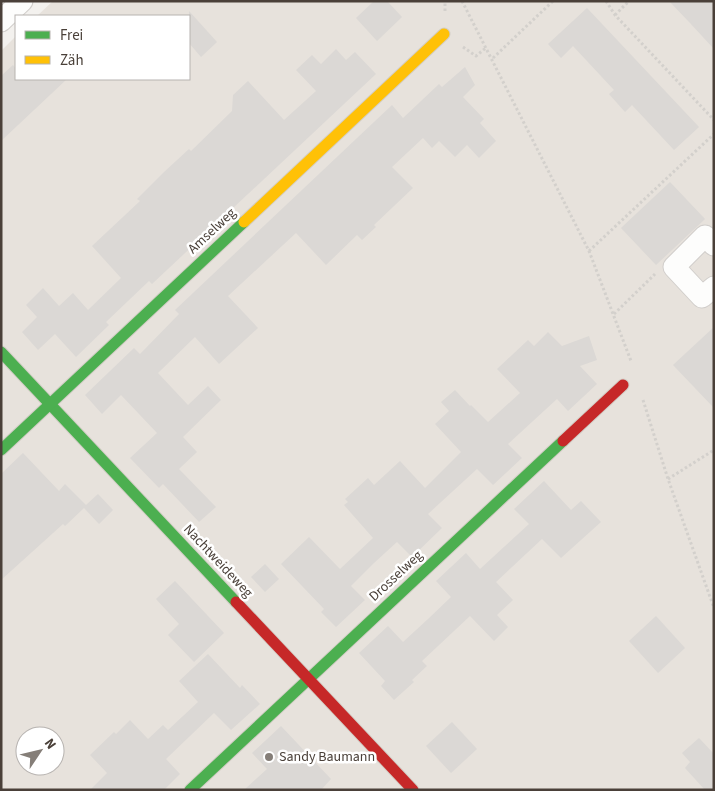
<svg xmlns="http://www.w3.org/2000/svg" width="715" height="791" viewBox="0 0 715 791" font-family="'Source Sans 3',sans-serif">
<rect width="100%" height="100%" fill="#f3f1ee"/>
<!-- residential -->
<path fill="#e7e2dc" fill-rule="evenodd" d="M53 1H714V790H1V51L16 36V79H189V16H37ZM25 736H55V766H25Z"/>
<!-- building -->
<g fill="#dbd8d5">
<polygon points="374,1 387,1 402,17 377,41 356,18"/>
<polygon points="669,1 714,1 714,49 690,23"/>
<polygon points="587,8 699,127 674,150 632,105 625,112 609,94 614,90 573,46 561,58 548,44"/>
<polygon points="189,11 217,42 201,57 189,43"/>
<polygon points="336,49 346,60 355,52 376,74 152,284 149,281 128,301 106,322 109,325 76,357 55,334 38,350 22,332 37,317 26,305 43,288 59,306 73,293 88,310 121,278 92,246 140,201 137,199 164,172 189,149 191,151 232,111 233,95 248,81 284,120 316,91 296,70 312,55 321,64"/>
<polygon points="13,65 16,69 16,79 67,79 1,141 1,76"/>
<polygon points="465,67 475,85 463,97 484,119 480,123 496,141 479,158 467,145 455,157 439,141 432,148 423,138 392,167 413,188 374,225 376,227 362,240 357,235 326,265 296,233 228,296 258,328 219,364 195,337 158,373 188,405 208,386 221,400 183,437 197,452 179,469 216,507 199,522 163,484 159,488 130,458 157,433 121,395 102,414 85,395 134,348 140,354 179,314 175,310 392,105 403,118 439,84 442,87"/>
<polygon points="670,182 705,219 656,265 621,228"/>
<polygon points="714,327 714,408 673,365"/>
<polygon points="548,332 562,346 589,336 597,360 580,366 597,384 568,411 557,399 508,444 522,458 493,485 477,469 428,514 442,528 412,557 397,542 374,563 351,586 365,600 336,627 321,612 324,609 281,564 309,537 340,569 373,538 344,505 348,502 345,499 368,478 374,485 400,461 425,488 461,452 435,424 449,411 441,402 455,390 470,406 471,405 488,422 520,393 497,369 528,340 534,346"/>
<polygon points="23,453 59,491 65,484 86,505 98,494 113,510 99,524 84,508 65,526 63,524 1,580 1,474"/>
<polygon points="544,481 571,510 581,501 601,522 561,558 542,539 496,582 513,600 497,615 508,627 494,641 470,616 422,661 427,666 412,680 414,682 394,700 381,686 385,681 359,653 388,626 403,642 428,619 451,597 436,581 466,553 480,569 505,546 529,524 514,509"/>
<polygon points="265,564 279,579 265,592 251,577"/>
<polygon points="175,581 224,633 194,662 168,635 179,624 156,599"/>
<polygon points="656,616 685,648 658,673 629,641"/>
<polygon points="208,654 240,688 242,685 260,704 231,730 214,713 166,759 180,774 164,790 90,790 107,773 90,755 114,732 116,734 130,720 148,739 163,725 168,730 198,702 179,681"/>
<polygon points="452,722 477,749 451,773 426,746"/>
<polygon points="281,726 331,779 321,790 244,790 267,769 252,753"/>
<polygon points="699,738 714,754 714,790 705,790 685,768 690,762 682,753"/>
</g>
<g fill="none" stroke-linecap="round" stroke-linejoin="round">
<!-- street casing -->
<g stroke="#d1cecb" stroke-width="23">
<g id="street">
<polyline points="1,21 22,1"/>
<polyline points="714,245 705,236 674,267 702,297 714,287"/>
</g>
</g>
<!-- fast casing -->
<g stroke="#d3cec6" stroke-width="13">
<g id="fast">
<polyline points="1,352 236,602"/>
<polyline points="1,450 244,222"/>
<polyline points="190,790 563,441"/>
</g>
</g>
<!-- slow casing -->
<g stroke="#d3cec6" stroke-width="13">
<polyline id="slow" points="244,222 444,34"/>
</g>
<!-- jam casing -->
<g stroke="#d3cec6" stroke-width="13">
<g id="jam">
<polyline points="563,441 623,385"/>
<polyline points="236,602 413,790"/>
</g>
</g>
<!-- path -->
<g stroke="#d3d0cc" stroke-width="3" stroke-dasharray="2.5 2.5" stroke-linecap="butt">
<polyline points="462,1 589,251 631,361"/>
<polyline points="606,1 615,15 714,120"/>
<polyline points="445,11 445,1"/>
<polyline points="615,15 629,1"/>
<polyline points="463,47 476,56 487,47"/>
<polyline points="493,58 553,1"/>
<polyline points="589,251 714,134"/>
<polyline points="614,314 655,274"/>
<polyline points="643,400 668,479 714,608"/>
<polyline points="668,479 714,450"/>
</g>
<!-- street -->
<use href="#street" stroke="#fdfdfc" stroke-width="21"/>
<!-- fast -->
<use href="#fast" stroke="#4caf50" stroke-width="11"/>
<!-- slow -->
<use href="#slow" stroke="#ffc107" stroke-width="11"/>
<!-- jam -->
<use href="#jam" stroke="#c62828" stroke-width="11"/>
</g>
<!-- markers -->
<circle fill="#857e78" stroke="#fff" stroke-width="2" cx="269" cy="757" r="5"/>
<g text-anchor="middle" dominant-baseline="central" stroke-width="5" stroke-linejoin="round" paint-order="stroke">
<!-- street labels -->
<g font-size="14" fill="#4a4039" stroke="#fff">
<text transform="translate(212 231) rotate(-43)">Amselweg</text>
<text transform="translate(218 561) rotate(47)">Nachtweideweg</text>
<text transform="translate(396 576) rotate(-43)">Drosselweg</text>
</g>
<!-- poi labels -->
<g font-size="14" fill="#4a4039" stroke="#fff" text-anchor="start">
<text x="279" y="757">Sandy Baumann</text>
</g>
</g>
<!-- border -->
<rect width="715" height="791" fill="none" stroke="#4a4039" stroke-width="5"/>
<!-- legend -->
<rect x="15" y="15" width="175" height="65" fill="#ffffff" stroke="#b7b3b0"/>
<rect x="25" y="31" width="25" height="8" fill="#4caf50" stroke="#b7b3b0"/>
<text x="60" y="40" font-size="15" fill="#4a4039">Frei</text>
<rect x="25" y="56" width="25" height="8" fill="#ffc107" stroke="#b7b3b0"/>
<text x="60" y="65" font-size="15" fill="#4a4039">Zäh</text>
<!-- north arrow -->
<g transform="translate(40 751) rotate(55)"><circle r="24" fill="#ffffff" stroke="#b7b3b0"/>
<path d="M0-4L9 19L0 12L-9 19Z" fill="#857e78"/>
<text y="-8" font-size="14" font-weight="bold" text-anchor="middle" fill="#4a4039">N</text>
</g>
</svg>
